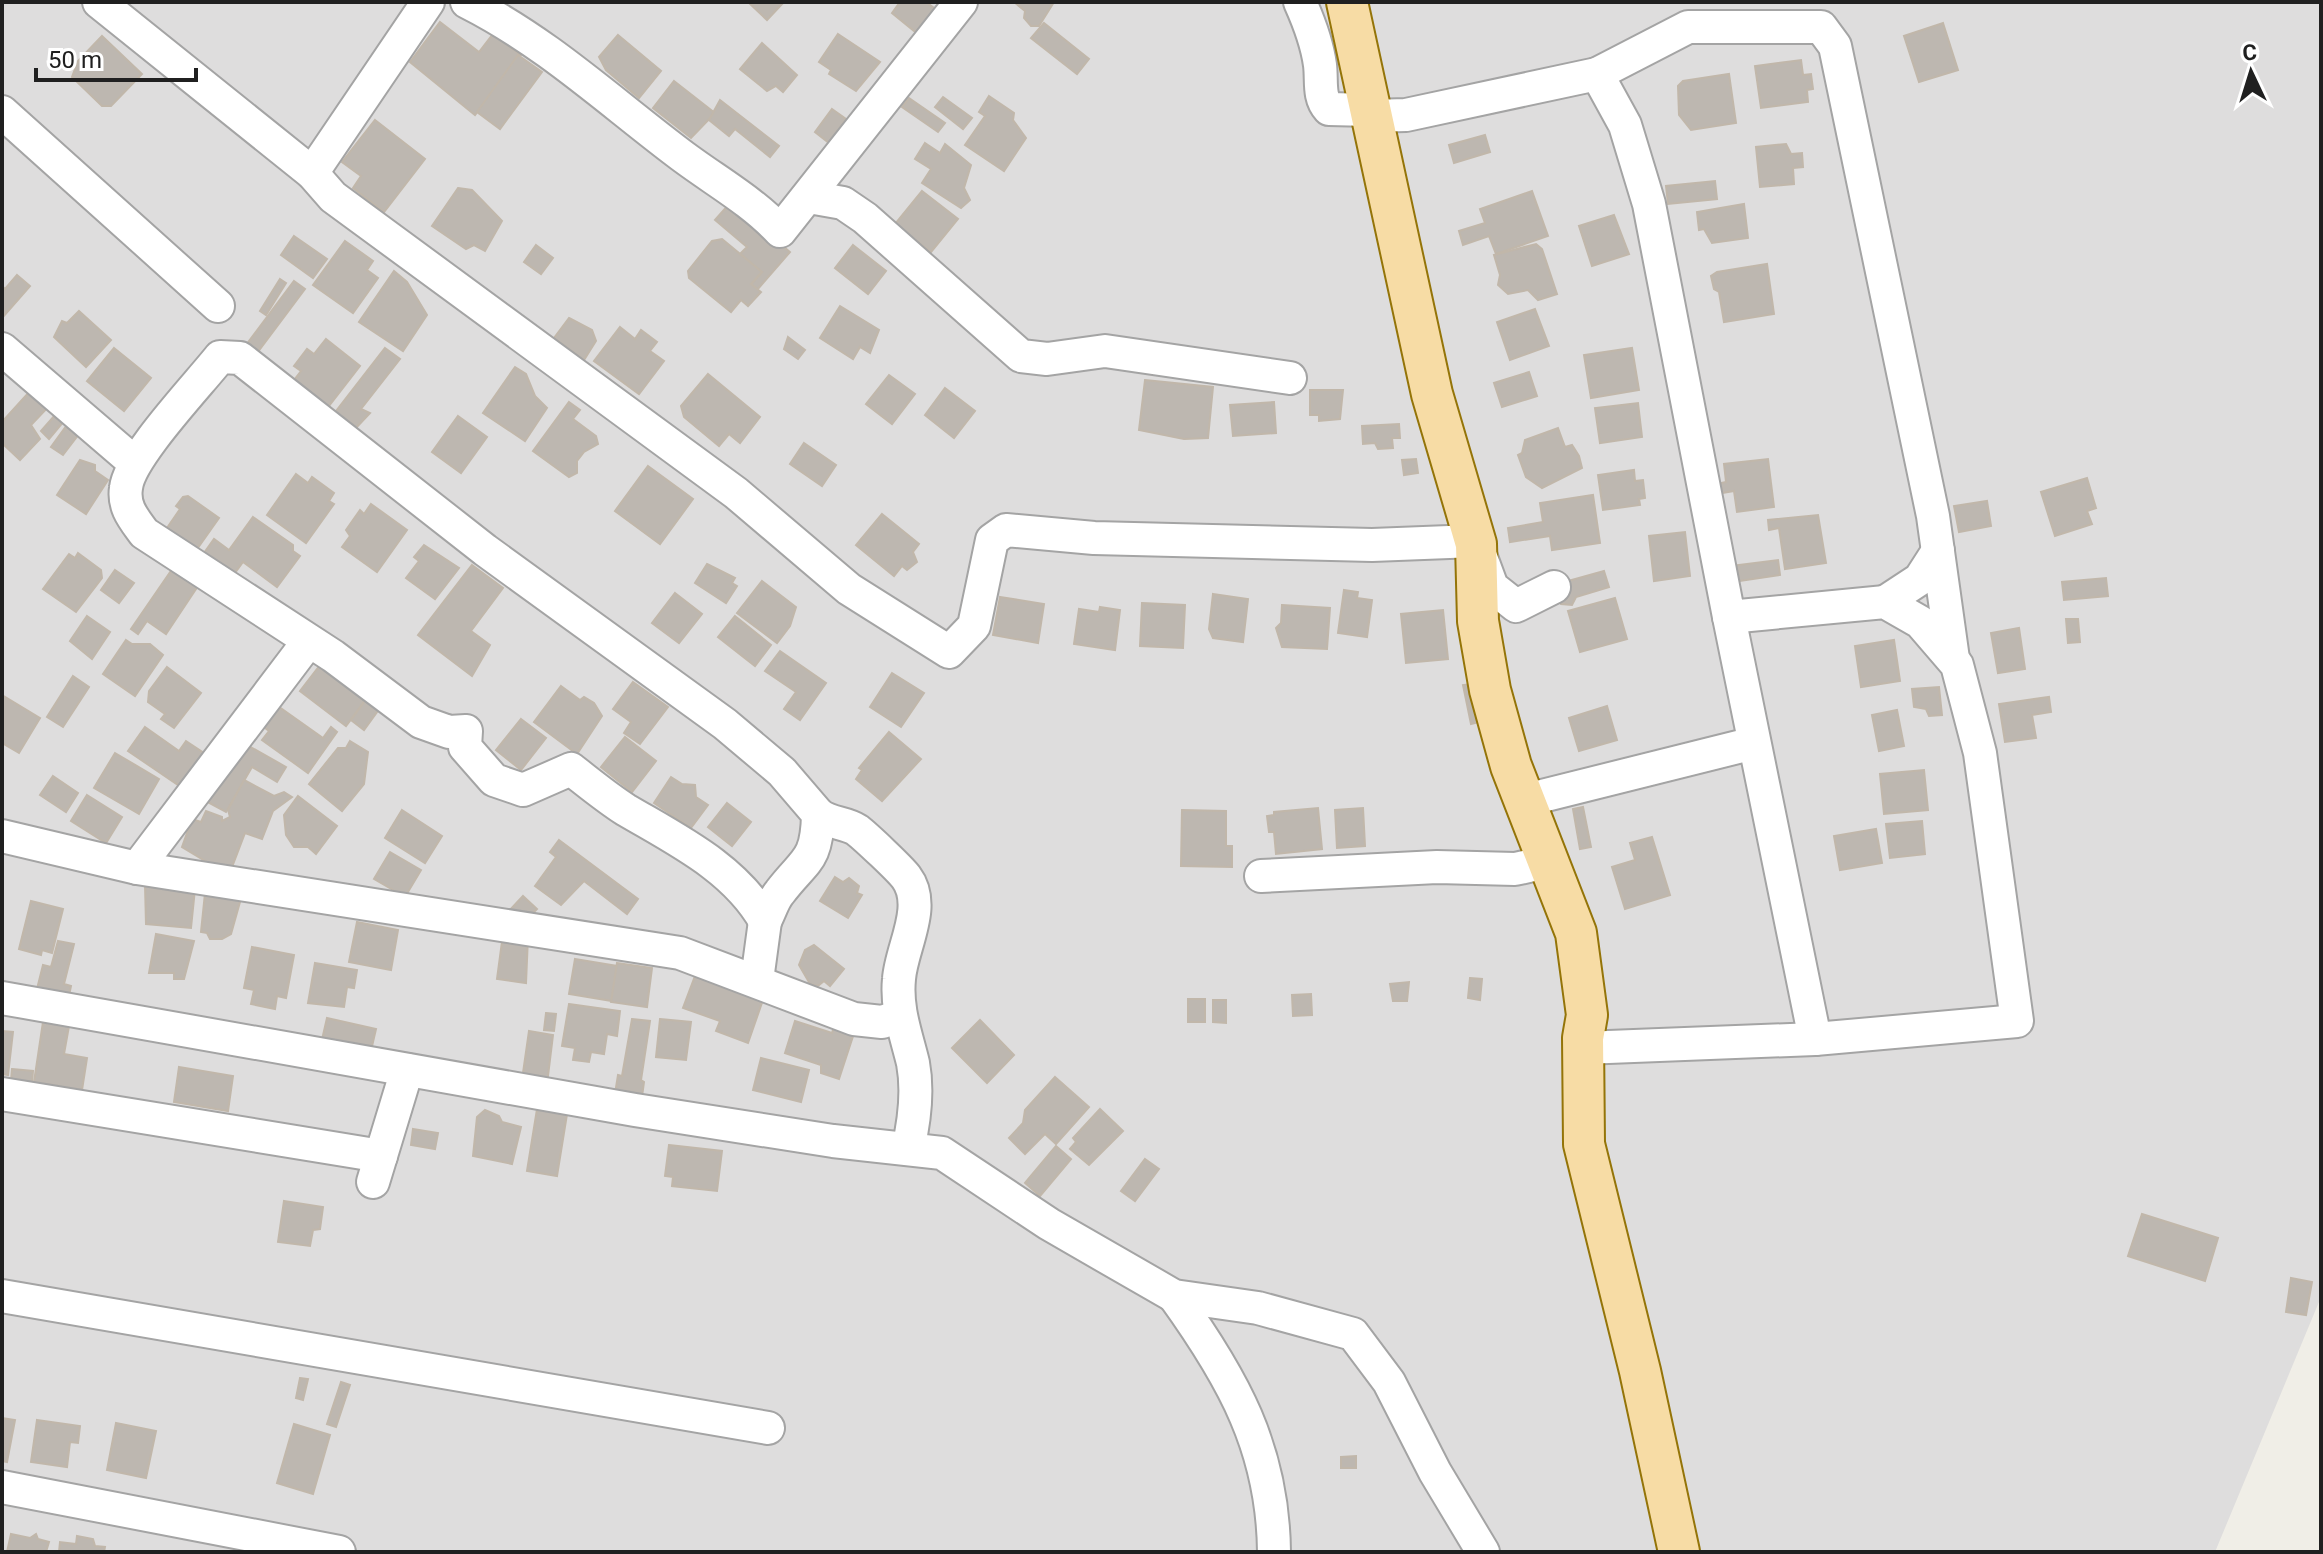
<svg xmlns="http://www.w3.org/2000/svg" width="2323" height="1554" viewBox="0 0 2323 1554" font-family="Roboto,sans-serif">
<rect width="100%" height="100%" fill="#f0eee7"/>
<!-- residential -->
<polygon fill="#dedddd" points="2,2 2321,2 2321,1297 2215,1552 2,1552"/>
<!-- building -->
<g fill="#bdb7b0" stroke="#c1b7aa" stroke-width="2">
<polygon points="748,2 784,2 767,20"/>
<polygon points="900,2 926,2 938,11 919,35 892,13"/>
<polygon points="1014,2 1054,2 1039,26 1031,26 1024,18 1025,11"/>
<polygon points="440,22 479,52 493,34 521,55 475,115 410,62"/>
<polygon points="1044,23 1089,59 1077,74 1031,38"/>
<polygon points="1943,23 1958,70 1919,82 1904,36"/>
<polygon points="838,34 880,62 856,91 829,74 831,70 819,62"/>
<polygon points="618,35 661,71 639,98 606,70 599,57"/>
<polygon points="102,36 142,74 111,106 102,106 72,77 78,61"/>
<polygon points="762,43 797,75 783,92 776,86 767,91 740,69"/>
<polygon points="518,55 542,72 500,129 477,112"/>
<polygon points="1801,60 1803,75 1811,74 1813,89 1807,90 1808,102 1761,108 1755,66"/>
<polygon points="1729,74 1736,123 1691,130 1679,115 1678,86 1683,81"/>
<polygon points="674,81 715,113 691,138 653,108"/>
<polygon points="989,96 1014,113 1013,120 1026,138 1004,171 965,145 985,116 979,112"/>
<polygon points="943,97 972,118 963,129 935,107"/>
<polygon points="909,98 945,123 938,132 902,107"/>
<polygon points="720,100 779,146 770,157 735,129 729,136 709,120"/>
<polygon points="832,109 846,119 829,143 815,132"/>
<polygon points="375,120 425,159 384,212 353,188 361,176 342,162"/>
<polygon points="1485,135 1490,152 1454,163 1449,145"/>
<polygon points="925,143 940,153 945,144 971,165 964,188 970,200 961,208 922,183 931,169 915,159"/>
<polygon points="1786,144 1791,154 1802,153 1803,167 1793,168 1794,184 1760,187 1756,147"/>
<polygon points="1715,181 1717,199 1668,204 1666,186"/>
<polygon points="458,188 472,190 502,221 485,251 474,245 466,249 432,226"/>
<polygon points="922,191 958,219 931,252 895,224"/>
<polygon points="1532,191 1548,236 1496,254 1489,236 1463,245 1459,231 1485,223 1480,209"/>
<polygon points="731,202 790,252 757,290 751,284 762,272 740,254 747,247 715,220"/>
<polygon points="1744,204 1748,238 1712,243 1704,229 1699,230 1697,212"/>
<polygon points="1614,215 1629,254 1592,266 1579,226"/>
<polygon points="294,236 327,259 313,278 281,255"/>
<polygon points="722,239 762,272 751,284 761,292 748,306 741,300 731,312 689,278 688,271 712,241"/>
<polygon points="345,241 373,261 367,270 378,278 353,313 313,285"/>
<polygon points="1536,244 1542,249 1557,294 1538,300 1528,290 1508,294 1498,285 1500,275 1494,255"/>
<polygon points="536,245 553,258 541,274 524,262"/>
<polygon points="853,245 886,271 868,294 835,268"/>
<polygon points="1767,264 1774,314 1724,322 1719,292 1714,289 1711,276 1717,272"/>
<polygon points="394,271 407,282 427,315 403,351 359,322"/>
<polygon points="17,275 30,286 2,318 2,286 5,289"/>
<polygon points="280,279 286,283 266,315 260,311"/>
<polygon points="294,281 305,289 254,357 243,349"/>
<polygon points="840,306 879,330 870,353 860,347 853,359 820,338"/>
<polygon points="1535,309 1549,346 1510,360 1497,322"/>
<polygon points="79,311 111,340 86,367 54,337 62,321 67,323"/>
<polygon points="569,318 592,330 596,341 584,360 554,338"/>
<polygon points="620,327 635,339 641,330 657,342 650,351 664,361 639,394 594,361"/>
<polygon points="788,337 805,350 798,359 784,349"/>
<polygon points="326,339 360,366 325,411 291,384 301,371 294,366 307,349 314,354"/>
<polygon points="114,348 151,378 124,411 87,381"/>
<polygon points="385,348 400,359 361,409 370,413 355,429 333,415"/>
<polygon points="1632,348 1639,390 1591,398 1584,355"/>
<polygon points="515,367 526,374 535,396 547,408 525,441 483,413"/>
<polygon points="1529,372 1537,396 1502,407 1494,383"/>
<polygon points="708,374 760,417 740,443 729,434 719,446 684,417 681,406"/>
<polygon points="889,375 915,394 892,424 866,404"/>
<polygon points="1145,380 1213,387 1208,438 1184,439 1139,430"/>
<polygon points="945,388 975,411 954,438 925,415"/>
<polygon points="32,389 50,405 31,425 40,439 20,460 2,443 2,422"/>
<polygon points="1310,390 1343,390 1340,419 1319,421 1319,415 1310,415"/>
<polygon points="569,402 580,410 573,419 596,436 598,444 584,452 577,461 577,473 569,477 533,451"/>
<polygon points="1274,402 1276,433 1233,436 1230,405"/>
<polygon points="1638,403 1642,437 1600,443 1595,408"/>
<polygon points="56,414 64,421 49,439 41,431"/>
<polygon points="458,416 487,437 461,473 432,452"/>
<polygon points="1399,424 1400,438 1392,438 1393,448 1378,449 1375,443 1363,444 1362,426"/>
<polygon points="67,425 79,434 63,455 51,447"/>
<polygon points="1558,428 1565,447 1572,445 1579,456 1582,468 1542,488 1526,477 1518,455 1522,453 1525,440"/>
<polygon points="804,443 836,465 822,486 790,464"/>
<polygon points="1416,459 1418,473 1404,475 1402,460"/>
<polygon points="1768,459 1774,507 1737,512 1734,491 1722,493 1721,483 1726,482 1724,464"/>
<polygon points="80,460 95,465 95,471 108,480 86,514 57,495"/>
<polygon points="648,466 693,499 660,544 615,511"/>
<polygon points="1634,470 1635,481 1643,480 1645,498 1639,499 1640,505 1603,510 1598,475"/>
<polygon points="296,474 308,483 312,477 334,493 329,501 334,504 306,543 267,515"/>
<polygon points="2087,478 2096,508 2087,511 2092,524 2055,536 2041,492"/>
<polygon points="1593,495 1600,543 1552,550 1550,536 1510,542 1508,528 1543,522 1540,503"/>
<polygon points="188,496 219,518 197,549 167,528 180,509 176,506 183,497"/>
<polygon points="1987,501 1991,526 1959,532 1954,506"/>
<polygon points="371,504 407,530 377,572 342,547 350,536 346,530 360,510 364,514"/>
<polygon points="882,514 919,544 913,552 917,562 907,570 902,566 894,576 856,545"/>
<polygon points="1818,515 1826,563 1785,569 1779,528 1769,530 1768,520"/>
<polygon points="253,517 293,545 293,551 300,556 277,587 243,562 229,581 199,560 214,539 229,550"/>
<polygon points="1685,532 1690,576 1654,581 1649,536"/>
<polygon points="424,545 459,568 435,599 406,578 419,561 414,557"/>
<polygon points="78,553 101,570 102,578 76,612 43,589 69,554 75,558"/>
<polygon points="1778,560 1780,575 1732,582 1730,566"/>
<polygon points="707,564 735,578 732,583 737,586 726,603 695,583"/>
<polygon points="472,565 503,588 471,631 490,645 472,676 418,635"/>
<polygon points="173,568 198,586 166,634 147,621 138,634 131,629"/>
<polygon points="115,570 134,583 119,603 101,590"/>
<polygon points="1604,571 1609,587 1576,597 1572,605 1561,604 1558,596 1569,592 1568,581"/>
<polygon points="2106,578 2108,596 2064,600 2062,582"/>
<polygon points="762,581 796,607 790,626 777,643 737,613"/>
<polygon points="1344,590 1358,592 1357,598 1372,600 1367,637 1338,633"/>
<polygon points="675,593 702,614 679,643 652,623"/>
<polygon points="1213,594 1248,599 1243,642 1213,638 1209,629"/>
<polygon points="1000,597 1044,604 1038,643 993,635"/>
<polygon points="1615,598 1627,639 1580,652 1568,611"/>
<polygon points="1142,603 1185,605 1183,648 1140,646"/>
<polygon points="1282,605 1330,608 1327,649 1282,647 1276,628 1281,623"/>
<polygon points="1100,607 1120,610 1115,650 1074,644 1079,609 1099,612"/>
<polygon points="1443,610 1448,659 1406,663 1401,614"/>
<polygon points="87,616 110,632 92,659 70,641"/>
<polygon points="735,616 771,645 755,666 718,637"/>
<polygon points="2066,619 2078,619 2080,642 2068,643"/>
<polygon points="2019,628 2025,669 1998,673 1991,633"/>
<polygon points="126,640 132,644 150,644 163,655 135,696 103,674"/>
<polygon points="1894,640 1900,681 1861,687 1855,646"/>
<polygon points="780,651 826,683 800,720 784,709 796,692 765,671"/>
<polygon points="320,665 367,698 346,726 300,691"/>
<polygon points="167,667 201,693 174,728 161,719 165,714 148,702 149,691"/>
<polygon points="892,673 924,693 901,727 870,707"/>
<polygon points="73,676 89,687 63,727 47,717"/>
<polygon points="633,682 668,707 640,744 624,733 631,722 613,709"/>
<polygon points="1471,684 1479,722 1471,724 1463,685"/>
<polygon points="561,686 580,700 584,697 594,703 602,716 577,754 534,722"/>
<polygon points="1939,687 1942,715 1929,716 1926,709 1914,707 1912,689"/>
<polygon points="2,695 40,718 19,753 2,743"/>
<polygon points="2049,697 2051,712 2032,715 2036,738 2005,742 1999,704"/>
<polygon points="367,698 380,708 364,730 351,720"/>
<polygon points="275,704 323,738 331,727 337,732 308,773 262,740 269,731 260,724"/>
<polygon points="1607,706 1617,740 1579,751 1569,718"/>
<polygon points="1897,710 1904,746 1879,751 1872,715"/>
<polygon points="521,719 546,738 521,770 496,750"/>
<polygon points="145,727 179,751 186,741 207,755 184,789 128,751"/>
<polygon points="889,732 921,759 882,801 856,779 862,770 859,768"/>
<polygon points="625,737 656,761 632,792 601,767"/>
<polygon points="238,740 286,767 277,782 252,767 226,812 204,800"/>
<polygon points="350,741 368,752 364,784 342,811 309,784 338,748 346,748"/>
<polygon points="115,753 159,779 139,814 94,788"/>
<polygon points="1924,770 1928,810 1884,814 1880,774"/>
<polygon points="53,776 78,793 66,812 40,795"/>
<polygon points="671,777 682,784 695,785 696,797 708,805 691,828 654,803"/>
<polygon points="244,780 274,796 284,792 292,797 273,811 262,839 245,833 229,875 203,866 205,861 182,847 192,819 201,822 206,811 222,817 222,821 230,817 228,810"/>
<polygon points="87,795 122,817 106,843 71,821"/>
<polygon points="298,796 337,826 316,854 308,847 294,847 286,835 284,815"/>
<polygon points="727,803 751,822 732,846 708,827"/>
<polygon points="1583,807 1591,847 1580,849 1573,809"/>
<polygon points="1318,808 1322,849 1276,854 1274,832 1269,832 1267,816 1274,815 1274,812"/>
<polygon points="1363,808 1365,846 1337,848 1335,810"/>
<polygon points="402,810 442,836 425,863 385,838"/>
<polygon points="1182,810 1226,811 1226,846 1232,846 1232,867 1181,866"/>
<polygon points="1922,821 1925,854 1890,858 1886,824"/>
<polygon points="1876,829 1882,863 1840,870 1834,836"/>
<polygon points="1652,837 1670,895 1625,909 1612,867 1635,860 1630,843"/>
<polygon points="559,840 638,899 627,914 584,881 561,905 535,886 556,857 550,852"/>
<polygon points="390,852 421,870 405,897 374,879"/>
<polygon points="835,877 843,882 849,878 859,886 857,893 862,895 848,918 820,901"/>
<polygon points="145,885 195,889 191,928 146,924"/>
<polygon points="205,893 236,896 240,902 231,934 222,939 210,939 207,933 201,932"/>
<polygon points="523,896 537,909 528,918 508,912"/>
<polygon points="31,901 63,909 52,953 42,950 41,955 19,949"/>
<polygon points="357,922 398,930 391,970 349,962"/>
<polygon points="156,934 194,941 184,979 174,979 174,973 149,973"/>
<polygon points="503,934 528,937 526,983 497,979"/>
<polygon points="58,941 74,944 64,984 71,986 67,1005 35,997 43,965 51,967"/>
<polygon points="814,945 844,969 830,986 824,981 818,986 810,984 799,965 805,950"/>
<polygon points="252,947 294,955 286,998 277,996 275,1009 251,1004 254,990 244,988"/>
<polygon points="575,959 618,966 612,1001 569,994"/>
<polygon points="315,963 357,970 354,988 347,987 344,1007 308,1003"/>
<polygon points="617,963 652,968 647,1007 611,1002"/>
<polygon points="695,976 733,990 765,994 748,1043 716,1031 720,1021 683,1008"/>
<polygon points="1470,978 1482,979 1480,1000 1468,998"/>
<polygon points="1409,982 1407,1001 1393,1001 1390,984"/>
<polygon points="1311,994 1312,1015 1293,1016 1292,995"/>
<rect x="1188" y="999" width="17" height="23"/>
<polygon points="1213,1000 1226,1000 1226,1023 1213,1022"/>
<polygon points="569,1004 620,1011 617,1036 607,1034 604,1054 591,1052 589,1062 573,1060 575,1048 562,1046"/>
<polygon points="546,1013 556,1014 554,1031 544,1030"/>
<polygon points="327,1018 376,1029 370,1055 321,1044"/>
<polygon points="632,1019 650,1021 641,1080 644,1082 641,1104 614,1100 618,1075 622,1076"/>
<polygon points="660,1019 691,1022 686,1060 656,1057"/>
<polygon points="980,1020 1014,1055 987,1083 952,1048"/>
<polygon points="795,1021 832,1033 835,1023 855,1030 839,1079 821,1073 821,1065 785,1053"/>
<polygon points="43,1022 69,1026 64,1054 87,1058 82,1090 34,1082"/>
<polygon points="2,1031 13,1032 8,1075 2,1074"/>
<polygon points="529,1031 553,1035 547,1084 522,1080"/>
<polygon points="761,1058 809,1070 801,1102 753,1090"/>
<polygon points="179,1067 233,1076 228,1111 174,1102"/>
<polygon points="12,1069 33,1071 32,1083 11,1081"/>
<polygon points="1055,1077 1089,1107 1056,1144 1045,1134 1025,1154 1009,1138 1023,1123 1025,1110"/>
<polygon points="538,1103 568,1108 557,1176 527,1171"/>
<polygon points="1100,1109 1123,1131 1089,1165 1070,1149 1076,1142 1073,1138"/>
<polygon points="485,1110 499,1116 502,1122 521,1127 512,1164 473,1156 477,1117"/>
<polygon points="413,1129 438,1133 435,1149 411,1145"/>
<polygon points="669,1145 722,1151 717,1191 672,1186 673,1177 665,1176"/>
<polygon points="1056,1146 1071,1159 1040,1196 1025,1183"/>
<polygon points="1145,1159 1159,1169 1135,1201 1121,1191"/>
<polygon points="284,1201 323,1207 320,1229 313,1230 310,1246 278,1242"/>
<polygon points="2142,1214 2218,1238 2205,1281 2128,1256"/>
<polygon points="2291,1278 2312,1282 2306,1315 2286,1312"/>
<polygon points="300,1378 308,1379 303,1400 296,1398"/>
<polygon points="341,1382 350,1385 336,1427 327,1424"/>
<polygon points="2,1418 15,1420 7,1462 2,1461"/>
<polygon points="37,1420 80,1426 78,1443 70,1442 67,1467 31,1462"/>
<polygon points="116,1423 156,1431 146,1478 107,1470"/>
<polygon points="294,1424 330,1435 313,1494 277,1483"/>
<polygon points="1356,1456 1356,1468 1341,1468 1341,1457"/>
<polygon points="11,1534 30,1538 36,1534 38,1539 49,1542 46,1552 7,1552"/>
<polygon points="77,1536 93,1539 95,1546 105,1547 104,1552 59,1552 60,1542 76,1544"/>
</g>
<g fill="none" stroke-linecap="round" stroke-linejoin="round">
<!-- minor casing -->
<g stroke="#a4a4a4" stroke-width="36">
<g id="minor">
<polyline points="99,2 312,173 333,197 736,493 849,589 949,652 974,626 992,540 1006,530 1094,538 1372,545 1475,541 1492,587 1516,606 1554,587"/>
<path d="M467 2C546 42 607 99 677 152 712 179 750 199 780 231L961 2"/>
<path d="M1300 2C1309 22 1317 43 1320 65 1322 81 1318 97 1329 109L1370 110"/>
<polyline points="1597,74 1688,27 1821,27 1835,46 1933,516 1953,659"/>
<polyline points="2,112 218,306"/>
<polyline points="1371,116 1406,115 1597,74 1625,125 1649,204 1729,617 1885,602 1920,622 1957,665 1980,753 2017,1021 1815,1039 1583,1048"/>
<polyline points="312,173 428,2"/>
<polyline points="809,197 843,203 865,218 1021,356 1047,359 1105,351 1290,378"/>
<polyline points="2,349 135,463"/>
<path d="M220 357 240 358 485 550 725 724 782 772 818 814C817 862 805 859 780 892 773 900 770 912 765 921 735 868 677 840 626 810 607 798 589 783 571 769L523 790 494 780 465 747 466 731 449 732 421 722 333 656 144 533C134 519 123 507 126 488 129 457 198 385 220 357Z"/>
<polyline points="1885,602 1920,579 1938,551"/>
<polyline points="1729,617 1815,1039"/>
<polyline points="1526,800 1754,743"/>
<path d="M818 814C830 824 845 822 857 830 866 837 899 868 906 877 928 906 901 948 899 979 896 1009 906 1034 913 1063 918 1090 914 1123 908 1149"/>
<polyline points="2,836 137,868 680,953 854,1019 882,1022 900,1016"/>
<polyline points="137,868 308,642"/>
<polyline points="1261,876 1437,867 1515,869 1551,861"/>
<polyline points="757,980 765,921"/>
<polyline points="2,998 635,1110 833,1141 942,1153 1049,1224 1174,1296 1258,1308 1353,1334 1389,1382 1435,1472 1483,1552"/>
<polyline points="2,1094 381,1156"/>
<polyline points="373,1182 407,1070"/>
<polyline points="2,1296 768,1428"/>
<path d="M1174 1296C1233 1378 1273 1449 1274 1552"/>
<polyline points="2,1487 339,1552"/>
</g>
</g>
<!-- major casing -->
<g stroke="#947408" stroke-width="44">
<polyline id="major" points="1347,2 1432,394 1476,544 1478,621 1490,690 1511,766 1576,933 1587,1015 1583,1038 1584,1144 1640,1371 1679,1552"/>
</g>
<!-- minor -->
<use href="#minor" stroke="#fff" stroke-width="32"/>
<!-- major -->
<use href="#major" stroke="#f7dca5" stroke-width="40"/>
</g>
<!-- border -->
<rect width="2323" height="1554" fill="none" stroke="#202020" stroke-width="8"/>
<!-- north arrow -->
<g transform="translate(2251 72) rotate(356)" stroke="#ffffff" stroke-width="6" paint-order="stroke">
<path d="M0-6L14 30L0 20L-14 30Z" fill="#202020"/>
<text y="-12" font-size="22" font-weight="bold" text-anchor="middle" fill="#202020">С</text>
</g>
<!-- scale -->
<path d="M36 68v12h160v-12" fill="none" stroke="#202020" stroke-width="4"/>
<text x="48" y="68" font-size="24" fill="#202020" stroke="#ffffff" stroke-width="6" paint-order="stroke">50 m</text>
</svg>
